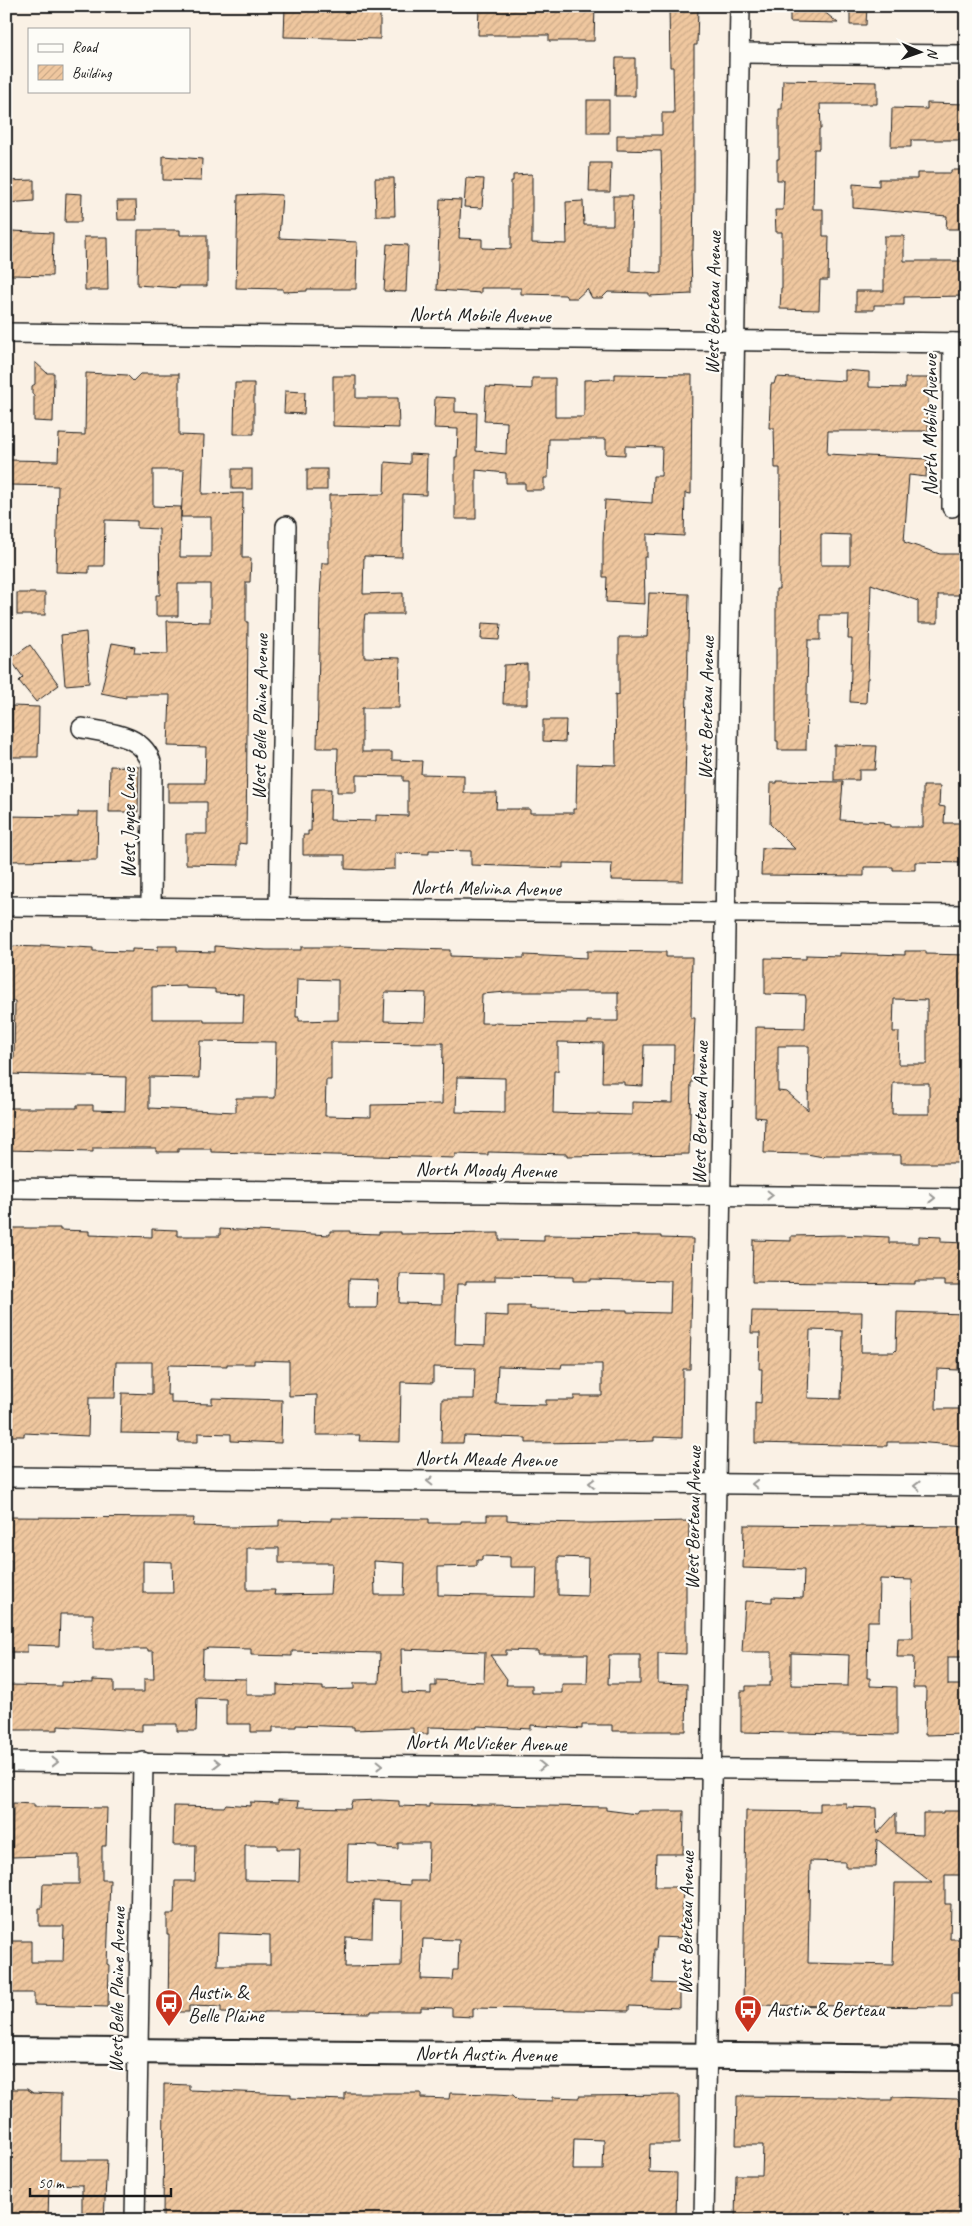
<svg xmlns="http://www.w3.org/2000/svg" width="972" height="2226" viewBox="0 0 972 2226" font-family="Caveat,sans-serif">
<defs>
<pattern id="building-hatch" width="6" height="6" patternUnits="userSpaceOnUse" patternTransform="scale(1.25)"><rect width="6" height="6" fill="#efc79f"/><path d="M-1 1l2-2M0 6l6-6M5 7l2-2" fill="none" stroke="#ca8"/></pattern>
</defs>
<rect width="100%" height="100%" fill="#faf1e5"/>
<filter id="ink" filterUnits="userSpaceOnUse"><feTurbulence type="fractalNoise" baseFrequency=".02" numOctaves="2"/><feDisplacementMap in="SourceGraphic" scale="10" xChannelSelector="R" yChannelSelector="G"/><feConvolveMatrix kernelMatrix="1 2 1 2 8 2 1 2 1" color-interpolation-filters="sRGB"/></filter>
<g filter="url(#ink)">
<!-- building -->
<g fill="url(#building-hatch)" stroke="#1c1c1c" fill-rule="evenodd">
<polygon points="285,6 380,6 380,39 284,37"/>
<polygon points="479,6 595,6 594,41 549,41 549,35 478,35"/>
<polygon points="669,6 698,6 697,45 694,45 694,192 693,250 691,250 692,294 649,296 649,293 608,292 602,298 592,298 587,289 577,298 567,298 565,295 521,294 521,288 481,288 481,293 437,290 440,199 461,200 459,238 482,239 482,248 511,249 511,181 513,181 513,175 532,174 532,243 567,244 566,202 583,201 584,225 613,225 613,196 632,196 630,271 661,273 661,209 663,209 661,151 617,150 617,135 662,135 662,113 674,113 673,67 670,67"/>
<polygon points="790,6 817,6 838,23 790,22"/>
<polygon points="850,6 867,6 866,25 850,25"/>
<polygon points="616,58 635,58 635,96 615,96"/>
<polygon points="783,80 877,82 877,104 820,104 821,129 819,129 819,149 814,149 813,209 823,209 823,236 829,236 828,280 820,280 819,310 780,309 781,288 782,288 782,232 776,232 775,210 783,210 784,180 777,180 777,159 779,159 779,109 782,109"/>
<rect x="587" y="100" width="22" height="33"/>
<polygon points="927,103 966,104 966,140 911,140 911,147 891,147 892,108 927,109"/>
<polygon points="163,156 202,159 201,181 163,180"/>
<polygon points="590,163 611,163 610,192 589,192"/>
<polygon points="951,170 966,170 966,229 946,229 947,216 853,208 853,184 879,186 879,179 917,179 917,173 951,173"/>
<polygon points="375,178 394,178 395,216 376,216"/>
<polygon points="466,178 484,179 482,208 464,207"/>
<polygon points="34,180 34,201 6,203 6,181"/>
<polygon points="66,193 82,194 81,222 65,222"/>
<polygon points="262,194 282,195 279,238 357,242 356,289 307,289 307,291 283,292 283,289 236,288 238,195"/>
<polygon points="117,201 136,201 137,220 118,220"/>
<polygon points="138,230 180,230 180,235 207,235 207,286 179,286 179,288 137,285"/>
<polygon points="12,231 53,233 52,276 11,275"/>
<polygon points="884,236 904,236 904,261 966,261 966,296 904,297 904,305 874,305 874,310 856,310 856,291 884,291"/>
<polygon points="84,237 107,237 108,290 85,290"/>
<polygon points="387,244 408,245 406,292 384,291"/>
<polygon points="35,362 47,373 54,373 53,422 34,421 34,395 32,394 32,386 35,384"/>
<path d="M845 370 869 372V387L905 388V378H928V431H828L827 454 927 459 926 477 909 475 904 542 940 554H966L965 595H938V623H918V601L871 584 868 679H867L866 703 850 702 852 639H848L849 615H820V640H808L806 750H778V741H776V589H779L780 468H775L774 428H769L771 384H774L776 377 845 381ZM821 534 850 535V565H821Z"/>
<path d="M86 373 127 375 133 381 140 374H179V435L204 436 202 494 243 493 242 558H251L250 582H246V622H248L246 844 239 843V865L186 864V834H207V802H168V783H205L206 747 168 746 170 695H126V698L101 693 112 643 135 647 134 653 168 654 167 621 210 622V584H178V616H156V595H160L159 529 137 528V521L105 520 104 566H89V573L56 572 58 486 10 485V460L58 461 59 434 85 435ZM153 470H184L181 517H211V557H180L181 507 153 506Z"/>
<polygon points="615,374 692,375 691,494 685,493 684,536 647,534 647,557 644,557 645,604 606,602 607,577 603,577 603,542 605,500 652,503 653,476 661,476 662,447 625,446 625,455 606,454 606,439 549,439 548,478 544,478 544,490 525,490 525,483 506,483 506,473 476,470 476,519 455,519 455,457 457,457 458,429 434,428 435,397 455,398 455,412 477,413 476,451 506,454 507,422 484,421 486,387 532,389 532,378 555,378 555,417 584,417 584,380 615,379"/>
<polygon points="333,376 356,376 356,398 398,398 399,428 333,426"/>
<polygon points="235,383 254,383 254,434 234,434"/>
<polygon points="285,391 305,392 304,414 284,413"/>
<polygon points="410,454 427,455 426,495 403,494 402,557 364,556 363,594 403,593 403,614 365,614 364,622 364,657 400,658 399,708 362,708 362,752 392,752 392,760 422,761 421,774 464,775 464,793 497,793 496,809 530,809 530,813 573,813 573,809 576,809 577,764 616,765 615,694 619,695 619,637 647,637 649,593 689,594 683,881 611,880 612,864 563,863 563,868 471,865 471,851 429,850 429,854 395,853 395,869 365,870 345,869 345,855 303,855 303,835 308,835 308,831 311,831 312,789 331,789 330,820 376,821 376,815 408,816 408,781 403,781 403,776 356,775 356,792 337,792 338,748 317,748 320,598 322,563 329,563 329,495 384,494 385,462 410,464"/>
<rect x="232" y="469" width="20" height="20"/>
<rect x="307" y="469" width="20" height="21"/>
<rect x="17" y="593" width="28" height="22"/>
<polygon points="482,623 501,624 499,640 481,639"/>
<polygon points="86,632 89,683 65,685 61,635"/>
<polygon points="30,645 59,685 36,702 19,681 23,677 10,659"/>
<polygon points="527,664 527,704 503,704 504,665"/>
<polygon points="12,706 39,707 38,757 12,757"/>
<polygon points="543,720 566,720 565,742 543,741"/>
<polygon points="834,745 877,746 875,770 859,770 859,780 834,780"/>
<polygon points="110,766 139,767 138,812 109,812"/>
<polygon points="777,781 843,782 840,820 884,822 883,824 891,825 891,827 923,827 923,786 940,786 939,806 945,807 944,823 966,823 966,863 915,862 915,870 893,870 893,867 864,867 864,876 761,875 762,848 795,849 770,824 771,783 777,783"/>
<polygon points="78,812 98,812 97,860 6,861 6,816 78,817"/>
<path d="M41 945 93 948V951L132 952V949L158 950V946H177V951L215 952V946L266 950H301V947H339L450 950V956L482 957 524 958V955L587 958V951L666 952V957H692L691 1018H695L692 1083H691L689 1154 567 1156V1154L488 1152V1155L455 1154V1158L211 1152V1149H178V1152H156V1148H93V1152L6 1150V1108H77V1105H93V1110L125 1111 126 1077 6 1074V1058H14L15 1001H9L10 946 41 947ZM297 979 338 980V1020L299 1021V1017H296ZM186 986V988L215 989V993L244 994 243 1022H204V1019H152V987ZM385 992 426 993 425 1022 384 1021ZM507 992H618V1021H587V1024L481 1023 482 994ZM200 1041 276 1042 275 1098H236V1112L149 1108V1077L199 1078ZM331 1042 443 1043 442 1104 371 1105V1117L325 1116 326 1080H331ZM558 1042 603 1043 602 1082H624V1085L643 1086 644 1045H674L673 1103 632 1102V1115L553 1113 554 1071H558ZM457 1077 505 1078V1113L456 1112Z"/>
<path d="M905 951H926V954L966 955V1163H901V1155H825L823 1157 807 1154 764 1153 765 1118 755 1117 756 1027 805 1028 806 999 805 995 765 994V958L806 959V955L840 956V953L905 955ZM894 999 927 1000V1064H898L899 1032H893ZM778 1046H809L808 1110 787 1092 778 1091ZM893 1083H929V1114H892Z"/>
<path d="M7 1228H60V1230L89 1231V1235L120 1236 152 1237V1229L177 1230V1236H220V1229L330 1235V1231H350V1233L379 1234V1232H401V1234L499 1233V1240L544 1241V1235L661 1236V1238L693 1239 690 1369H683L682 1438 654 1437V1441L624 1442 526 1443V1438L464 1436 463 1443H441L442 1399H474L475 1368 433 1367V1383L401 1382 400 1442 359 1441 360 1435H316L317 1395 289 1396V1361L254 1360V1364H227V1366L168 1365 167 1395H171V1403L212 1404V1398L282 1400 281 1443 231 1441V1434L198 1433V1442H178L179 1434 121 1433 122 1393 152 1394V1362H116L115 1398H89L88 1436 24 1433V1436H6L8 1281V1272H6ZM400 1274 442 1275V1304L399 1303ZM495 1276 573 1277V1281H590V1279L671 1281 670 1313 627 1312V1310L530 1309V1306H508V1316L486 1315 485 1345 455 1344 457 1284H466V1281H495ZM349 1279 378 1280 377 1308H348ZM562 1364H602V1396H574V1400H546V1405L496 1404 498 1366 561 1368Z"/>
<polygon points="841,1235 889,1237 889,1243 919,1243 919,1236 941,1237 941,1242 966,1243 966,1285 945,1285 945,1281 915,1281 915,1284 752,1282 753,1240 791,1241 791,1236"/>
<path d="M752 1311 862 1312 861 1352H894L896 1350 897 1312 966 1314 965 1333H959L958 1370 937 1369 936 1409H966L965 1446 916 1442H887V1446L755 1443V1402L761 1403 762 1369H759L760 1333H751ZM810 1330 843 1331 841 1399 808 1398Z"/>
<path d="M487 1515H507V1520L533 1522 589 1523 689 1521 688 1575H686V1654L658 1653V1683L687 1684 686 1731H612V1725H582V1729L531 1725V1729L477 1726V1728L428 1727V1734H413V1728L354 1730V1727L296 1725V1727H273V1732H251V1724H226V1699L197 1698 196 1731H177V1724H142V1731L58 1726V1730H9L10 1685 61 1686V1682L93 1683V1680L114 1681V1692H144V1679H154L153 1651H148V1649H93V1614H60L59 1646 27 1645V1652H10V1647H6V1628L9 1629 11 1560H6V1517L194 1518 193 1526 231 1527 279 1526V1520L332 1521V1518L429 1519V1523H461V1521H487ZM247 1548H279V1563H332L330 1594 274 1595 275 1590H247ZM482 1556 510 1557V1567H537L536 1597 438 1595V1567L477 1566V1560H482ZM558 1557 588 1558 587 1596 558 1595ZM143 1561 172 1562 173 1593H143ZM374 1561 405 1563 404 1595H375ZM208 1648 251 1649V1655L292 1656V1651L380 1653 379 1683H354V1689L323 1690V1687L277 1685V1695H246V1679L202 1678 203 1650ZM401 1649 485 1652 484 1682 436 1680V1686H431V1694L402 1693ZM506 1650 538 1651V1654H588L587 1684H562V1693H532V1685H506L507 1679 490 1655H506ZM609 1655H640V1684H608Z"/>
<path d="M744 1525 966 1527V1657H948V1685H966V1734L925 1735 926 1688H913L914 1657H897L898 1638H913L912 1580 880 1579 879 1621H868L867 1678H870V1686L897 1687V1735L741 1732V1691H746V1686H770V1682H772V1652H742L745 1601 772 1602V1597L803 1598 804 1570 743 1568ZM791 1653 849 1655 848 1686 791 1685Z"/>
<path d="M278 1800 299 1801 298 1807 350 1808 352 1801 379 1800 399 1801V1806L429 1807V1804L606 1807V1810L637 1814 639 1811H684L683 1854H656L655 1887H683L681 1938 657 1937 656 1949H654L653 1983 680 1984V2008L629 2006V2011L473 2008V2017L452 2016V2008L421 2007V2011H371V2013L293 2012H264V2014L221 2013V2007L189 2006V2012H168L169 1934H167V1914H174L175 1881H195L196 1845H173L174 1806 224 1807 226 1804 250 1806V1802L278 1803ZM398 1843H429L428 1881H410V1885L347 1881 348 1844 378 1845V1848L398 1849ZM245 1845H277V1849H300L299 1881 245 1880ZM373 1900 402 1901 401 1966 345 1967 346 1937 372 1938ZM218 1933 270 1935V1965H217ZM423 1939 459 1940 458 1970H453L452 1980 421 1979Z"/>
<polygon points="13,1803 34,1804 34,1807 107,1808 106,1846 102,1846 102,1880 110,1880 107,1964 109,1965 108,2007 34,2005 34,1993 8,1993 9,1941 31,1941 31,1962 63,1962 64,1926 39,1926 39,1908 42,1908 43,1884 79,1884 79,1855 12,1857"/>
<path d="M820 1803H846V1807L876 1808 877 1834 896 1813V1834L923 1835V1813H943V1811H966V1875H945V1904H951L950 1939H966V1989H960V1993H952V2007L743 2005 746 1811 820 1812ZM877 1839 932 1883H895L893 1965 808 1963 810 1861 845 1862V1867H876Z"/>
<path d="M164 2084 189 2085V2090L291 2094V2098L316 2099 345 2100V2093H421V2098L449 2099 450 2093 497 2094 513 2095 518 2100 553 2101V2097L579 2098V2096L679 2095V2144H650L649 2172 677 2173 676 2220H163ZM574 2139 604 2140 603 2170H573Z"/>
<polygon points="6,2089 27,2089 33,2093 61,2094 60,2160 107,2160 104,2220 82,2220 82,2185 49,2184 48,2219 6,2220"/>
<polygon points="737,2096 839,2097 868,2100 892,2100 892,2097 957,2099 966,2108 964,2220 735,2220 736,2175 762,2175 763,2145 736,2145"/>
</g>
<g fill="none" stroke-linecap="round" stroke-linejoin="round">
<!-- minor casing -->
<g stroke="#1c1c1c" stroke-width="22">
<g id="minor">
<polyline points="740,53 966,55"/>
<polyline points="6,333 966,343"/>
<polyline points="952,507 953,343"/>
<path d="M82 728C109 733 145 734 152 766L151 907"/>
<polyline points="6,906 966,915"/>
<polyline points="279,908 286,526"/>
<polyline points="6,1188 966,1198"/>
<polyline points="6,1477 966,1486"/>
<polyline points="6,1762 966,1771"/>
<polyline points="135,2220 143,1762"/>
<polyline points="704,2220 740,6"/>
</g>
</g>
<!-- tertiary casing -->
<g stroke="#1c1c1c" stroke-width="28">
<polyline id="tertiary" points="6,2050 966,2058"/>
</g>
<!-- minor -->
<use href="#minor" stroke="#fdfcf7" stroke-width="19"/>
<!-- tertiary -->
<use href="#tertiary" stroke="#fdfcf7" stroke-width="24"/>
</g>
<!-- one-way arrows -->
<defs><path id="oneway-chevron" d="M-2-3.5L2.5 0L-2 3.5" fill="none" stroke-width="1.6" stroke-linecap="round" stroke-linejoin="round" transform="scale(1.25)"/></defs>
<g stroke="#989794">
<use href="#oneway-chevron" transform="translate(770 1195) rotate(1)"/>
<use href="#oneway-chevron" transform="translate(932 1198) rotate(1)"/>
<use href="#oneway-chevron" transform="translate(430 1481) rotate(-179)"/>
<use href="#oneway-chevron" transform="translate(592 1483) rotate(-179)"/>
<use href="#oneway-chevron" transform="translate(755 1484) rotate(-179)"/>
<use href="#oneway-chevron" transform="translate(917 1486) rotate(-179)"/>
<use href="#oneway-chevron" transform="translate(55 1762)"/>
<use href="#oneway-chevron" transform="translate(217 1763) rotate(1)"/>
<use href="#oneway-chevron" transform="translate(380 1765) rotate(1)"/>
<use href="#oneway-chevron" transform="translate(542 1766) rotate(1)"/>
</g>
</g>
<!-- icons -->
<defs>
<g id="bus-pin" transform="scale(1.4375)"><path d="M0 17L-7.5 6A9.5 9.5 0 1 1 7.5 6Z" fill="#c8321e" stroke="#fdfcf7"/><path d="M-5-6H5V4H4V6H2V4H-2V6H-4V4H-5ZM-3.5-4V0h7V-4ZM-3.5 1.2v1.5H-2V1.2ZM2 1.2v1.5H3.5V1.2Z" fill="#fff"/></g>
</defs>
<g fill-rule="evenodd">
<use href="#bus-pin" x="169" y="2003"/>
<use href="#bus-pin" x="748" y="2009"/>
</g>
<g text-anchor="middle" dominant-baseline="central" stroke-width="4.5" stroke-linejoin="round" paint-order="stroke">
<!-- street labels -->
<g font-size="20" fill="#1c1c1c" stroke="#fdfcf7">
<text transform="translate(713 303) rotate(-89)">West Berteau Avenue</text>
<text transform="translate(480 315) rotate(1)">North Mobile Avenue</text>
<text transform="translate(930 425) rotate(-90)">North Mobile Avenue</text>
<text transform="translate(706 708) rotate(-89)">West Berteau Avenue</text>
<text transform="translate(260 717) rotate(-89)">West Belle Plaine Avenue</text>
<text transform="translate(128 823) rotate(-90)">West Joyce Lane</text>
<text transform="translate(486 888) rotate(1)">North Melvina Avenue</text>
<text transform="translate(700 1113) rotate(-89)">West Berteau Avenue</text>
<text transform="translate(486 1170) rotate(1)">North Moody Avenue</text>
<text transform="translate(486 1459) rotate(1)">North Meade Avenue</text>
<text transform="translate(693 1518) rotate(-89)">West Berteau Avenue</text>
<text transform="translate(486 1743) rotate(1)">North McVicker Avenue</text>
<text transform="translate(686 1923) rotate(-89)">West Berteau Avenue</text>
<text transform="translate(117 1990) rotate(-89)">West Belle Plaine Avenue</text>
<text transform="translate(486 2054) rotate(1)">North Austin Avenue</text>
</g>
<!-- poi labels -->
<g font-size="20" fill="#1c1c1c" stroke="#fdfcf7" text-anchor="start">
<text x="188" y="1992">Austin &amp;<tspan x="188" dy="23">Belle Plaine</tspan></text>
<text x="767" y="2009">Austin &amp; Berteau</text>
</g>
</g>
<!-- margin -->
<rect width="972" height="2226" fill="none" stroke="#fdfcf7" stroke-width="25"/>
<rect x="12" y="12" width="947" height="2201" fill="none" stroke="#1c1c1c" stroke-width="2" filter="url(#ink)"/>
<!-- legend -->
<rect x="28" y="28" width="162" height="65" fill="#fdfcf7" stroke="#a3a29f"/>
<rect x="38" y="44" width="25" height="8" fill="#fdfcf7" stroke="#a3a29f"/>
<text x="72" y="52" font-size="15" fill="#1c1c1c">Road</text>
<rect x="38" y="65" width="25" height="15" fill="url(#building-hatch)" stroke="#a3a29f"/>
<text x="72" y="78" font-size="15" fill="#1c1c1c">Building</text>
<!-- north arrow -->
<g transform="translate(920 52) rotate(92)" stroke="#fdfcf7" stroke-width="4" paint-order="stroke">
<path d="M0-4L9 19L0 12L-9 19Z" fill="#1c1c1c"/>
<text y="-8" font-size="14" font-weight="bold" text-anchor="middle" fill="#1c1c1c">N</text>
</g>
<!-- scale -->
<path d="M30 2188v8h141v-8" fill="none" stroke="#1c1c1c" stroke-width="2.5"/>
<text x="38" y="2188" font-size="15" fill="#1c1c1c" stroke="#fdfcf7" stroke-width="4" paint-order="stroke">50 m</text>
</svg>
